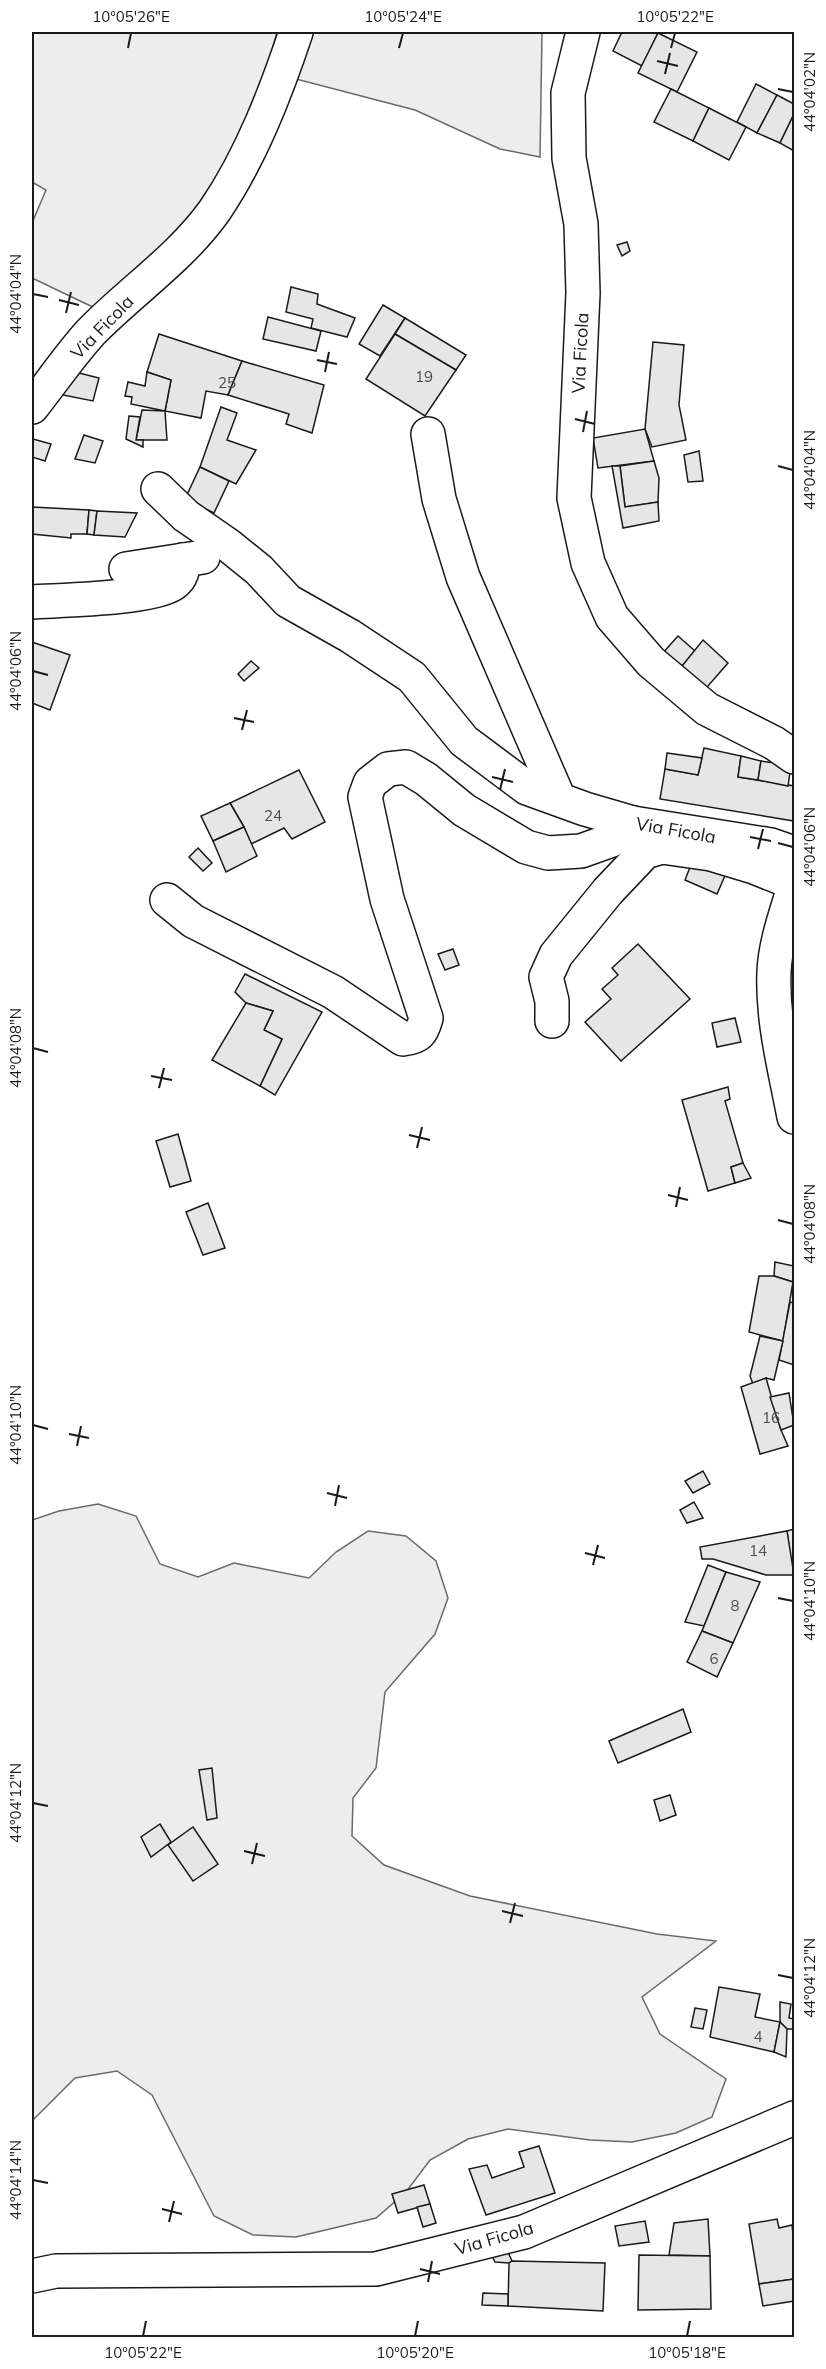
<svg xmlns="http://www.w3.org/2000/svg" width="826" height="2369" viewBox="0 0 826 2369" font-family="Mulish,sans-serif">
<rect width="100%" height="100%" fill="#fff"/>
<!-- built -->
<g fill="#ededed" stroke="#6a6a6a" stroke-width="1.5">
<polygon points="32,32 277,32 257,104 218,179 186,228 97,309 32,278 32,223 46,190 32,182"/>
<polygon points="312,32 542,32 540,157 500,149 415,110 296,79"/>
<polygon points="98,1504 136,1516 160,1564 198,1577 234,1563 309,1578 336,1552 368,1531 406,1536 436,1561 448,1598 435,1634 385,1692 376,1768 353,1798 352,1836 384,1865 470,1896 657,1934 716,1941 642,1997 660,2034 726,2079 712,2117 676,2133 632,2142 590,2140 508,2129 468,2139 430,2160 406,2192 376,2218 296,2237 253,2235 214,2216 152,2095 117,2071 75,2078 32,2121 32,1520 59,1511"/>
</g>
<!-- building -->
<g fill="#e6e6e6" stroke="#1a1a1a" stroke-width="1.5">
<polygon points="622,32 658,33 642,66 613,51"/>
<polygon points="658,33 697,52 677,92 638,73"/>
<polygon points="756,84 777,95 757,133 737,122"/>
<polygon points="671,89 709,108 693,141 654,122"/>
<polygon points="777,95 794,104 794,114 780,143 757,133"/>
<polygon points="709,108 746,127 729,160 693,141"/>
<polygon points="794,114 794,151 780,143"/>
<polygon points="627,242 630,251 622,256 617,245"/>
<polygon points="291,287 318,294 317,304 355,318 347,337 311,328 313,319 286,312"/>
<polygon points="383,305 405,318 380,356 359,344"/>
<polygon points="268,317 321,331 316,351 263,339"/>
<polygon points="405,318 466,355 456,370 395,334"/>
<polygon points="159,334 242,361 228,395 206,391 201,418 165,411 171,380 147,372"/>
<polygon points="395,334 456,370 425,416 366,379"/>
<polygon points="653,342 684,345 679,405 686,440 652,447 645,429"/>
<polygon points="242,361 324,385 312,433 286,424 289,414 228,395"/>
<polygon points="147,372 171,380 165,411 131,404 132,397 125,396 128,382 145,386"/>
<polygon points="79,373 99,378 93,401 63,395 64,392"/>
<polygon points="221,407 237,413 227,440 256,450 236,484 200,467"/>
<polygon points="142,410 165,411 167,440 136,440"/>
<polygon points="129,416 140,417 136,440 143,440 143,447 126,439"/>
<polygon points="645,429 654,461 598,468 593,438"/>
<polygon points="84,435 103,441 95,463 75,459"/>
<polygon points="33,439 51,444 45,461 32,457"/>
<polygon points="699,451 703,481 688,482 684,455"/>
<polygon points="654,461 659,478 658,502 625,507 620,466"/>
<polygon points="612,466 620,466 625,507 658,502 659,521 623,528"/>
<polygon points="200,467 229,481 214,513 185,499"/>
<polygon points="32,507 89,510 87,534 71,534 71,538 32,534"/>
<polygon points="89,510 97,511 94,535 87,534"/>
<polygon points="97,511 137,513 125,537 94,535"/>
<polygon points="678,636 695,651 678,671 661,655"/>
<polygon points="703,640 728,663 701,694 678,671"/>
<polygon points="32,642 70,655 50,710 32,703"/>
<polygon points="251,661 259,668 244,681 238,674"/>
<polygon points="704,748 741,756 738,777 794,786 794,821 660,799 665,769 698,775"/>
<polygon points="667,753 702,758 698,775 665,769"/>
<polygon points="741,756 761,761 758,780 738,777"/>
<polygon points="761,761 791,765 788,786 758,780"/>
<polygon points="299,770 325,822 292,839 284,828 251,844 244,827 230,803"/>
<polygon points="230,803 244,827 213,841 201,816"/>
<polygon points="244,827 257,856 226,872 213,841"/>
<polygon points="198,848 212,863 203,871 189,857"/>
<polygon points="692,862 727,871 717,894 685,880"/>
<polygon points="638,944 690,999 621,1061 585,1022 611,999 602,989 618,975 612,968"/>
<polygon points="453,949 459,965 445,970 438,954"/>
<polygon points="245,974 322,1012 275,1095 260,1086 282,1039 264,1030 273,1011 246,1003 235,992"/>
<polygon points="246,1003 273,1011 264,1030 282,1039 260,1086 212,1060"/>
<polygon points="735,1018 741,1042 717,1047 712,1023"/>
<polygon points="728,1087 730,1099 725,1101 743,1163 731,1167 735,1183 708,1191 682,1100"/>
<polygon points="178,1134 191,1181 170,1187 156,1141"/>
<polygon points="743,1163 751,1178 735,1183 731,1167"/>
<polygon points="208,1203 225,1248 203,1255 186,1212"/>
<polygon points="775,1262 794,1266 793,1282 774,1276"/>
<polygon points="759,1276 774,1276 793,1282 783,1341 749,1332"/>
<polygon points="790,1302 794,1303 794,1365 779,1360"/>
<polygon points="760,1336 783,1341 774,1380 766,1378 753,1384 750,1376"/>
<polygon points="766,1378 781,1430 788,1446 760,1454 741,1387"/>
<polygon points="789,1393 794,1425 781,1430 770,1397"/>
<polygon points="703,1471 710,1484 693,1493 685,1481"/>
<polygon points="694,1502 703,1518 687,1523 680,1510"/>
<polygon points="794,1529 794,1562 791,1562 787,1531"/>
<polygon points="787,1531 794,1575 766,1575 713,1559 702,1559 700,1547"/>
<polygon points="708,1565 726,1572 704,1626 685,1622"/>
<polygon points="726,1572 760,1582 733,1643 702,1631"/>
<polygon points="702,1631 733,1643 717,1677 687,1662"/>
<polygon points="683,1709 691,1732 618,1763 609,1741"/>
<polygon points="212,1768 217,1818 207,1820 199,1770"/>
<polygon points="670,1795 676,1815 660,1821 654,1800"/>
<polygon points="160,1824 171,1842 151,1857 141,1837"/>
<polygon points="193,1827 218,1864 193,1881 168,1845"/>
<polygon points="719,1987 760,1994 755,2017 780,2022 774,2052 710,2037"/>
<polygon points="780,2002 791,2004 789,2018 794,2019 794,2029 787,2029 780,2022"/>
<polygon points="695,2008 707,2010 703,2029 691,2027"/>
<polygon points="780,2022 787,2029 786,2057 774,2052"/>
<polygon points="539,2146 555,2193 486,2215 469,2169 487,2165 492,2178 524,2167 519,2152"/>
<polygon points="424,2185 430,2204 398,2213 392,2194"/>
<polygon points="430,2204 436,2223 423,2227 417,2207"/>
<polygon points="708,2219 710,2256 669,2255 674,2223"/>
<polygon points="777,2219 779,2228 792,2225 794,2243 794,2279 759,2284 749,2224"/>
<polygon points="645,2221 649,2242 619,2246 615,2226"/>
<polygon points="504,2243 512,2261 509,2263 495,2262 489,2249"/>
<polygon points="639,2255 710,2256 711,2309 638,2310"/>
<polygon points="512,2261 605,2263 603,2311 508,2306 509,2263"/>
<polygon points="794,2279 794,2301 763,2306 759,2284"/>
<polygon points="483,2293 508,2294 508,2306 482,2305"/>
</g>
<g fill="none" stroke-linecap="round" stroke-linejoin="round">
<!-- minor casing -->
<g stroke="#1a1a1a" stroke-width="36">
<g id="minor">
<polyline points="583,32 568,93 569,158 581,224 583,293 574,498 588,563 612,617 651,662 707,709 774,743 794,757"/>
<path d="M32 407C51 383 70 355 91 332 131 291 181 258 215 210 251 157 276 92 296 32"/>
<polyline points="428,434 439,499 463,577 559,799"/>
<polyline points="158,489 186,516 228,545 259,570 288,601 350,636 412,677 464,741 527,788 585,809 633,823 771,845 794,853"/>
<polyline points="126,569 203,557"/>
<path d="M32 602C62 600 150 599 173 584 182 578 183 570 183 560"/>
<path d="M794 887C786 914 775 944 774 972 772 1021 785 1069 794 1117"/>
<path d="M167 900 193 921 333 992 403 1039C419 1037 422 1033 426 1018L387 899 365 797 370 783 388 769 406 767 426 779 464 810 526 847 548 853 581 851 612 840 633 823"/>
<polyline points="552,1021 552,1001 546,977 556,955 608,891 645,852 662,847 711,854 754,867 794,883"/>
<polyline points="32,2276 56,2271 376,2269 524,2232 794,2118"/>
</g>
</g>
<!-- minor -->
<use href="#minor" stroke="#fff" stroke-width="33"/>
</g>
<!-- ticks -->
<path fill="none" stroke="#1a1a1a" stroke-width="2" d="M128 48 131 33M399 48 403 33M671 48 675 33M657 61 678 66M665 74 670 53M778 89 793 92M33 294 48 297M59 300 79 305M66 313 71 292M317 360 337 364M325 372 329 352M575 419 595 424M583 432 587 411M778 466 793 470M33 671 48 675M234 718 254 722M242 730 247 710M492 777 513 782M500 790 505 769M750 837 771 841M778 843 793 847M758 849 763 829M33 1048 48 1052M151 1076 172 1080M159 1088 164 1068M409 1135 430 1140M417 1148 422 1127M668 1195 688 1200M676 1207 680 1187M778 1220 793 1224M33 1425 48 1429M69 1434 89 1438M77 1446 81 1426M327 1493 347 1498M335 1506 339 1485M585 1553 605 1558M593 1565 598 1545M778 1598 793 1601M33 1803 48 1806M244 1851 265 1856M252 1864 257 1843M502 1911 523 1916M510 1923 515 1903M778 1975 793 1978M33 2180 48 2183M162 2209 182 2214M169 2222 174 2201M420 2269 440 2274M428 2282 432 2261M143 2336 146 2321M415 2336 418 2321M687 2336 690 2321"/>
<g text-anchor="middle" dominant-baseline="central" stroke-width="4.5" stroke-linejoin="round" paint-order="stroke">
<!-- number labels -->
<g font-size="15" fill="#4d4d4d">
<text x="424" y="376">19</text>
<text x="227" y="382">25</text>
<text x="273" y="815">24</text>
<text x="771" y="1417">16</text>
<text x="758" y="1550">14</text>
<text x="735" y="1605">8</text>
<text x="714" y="1658">6</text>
<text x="758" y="2036">4</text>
</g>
<!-- street labels -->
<g font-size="18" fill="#1a1a1a" stroke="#fff">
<text transform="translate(102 327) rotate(-46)">Via Ficola</text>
<text transform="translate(580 353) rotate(-87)">Via Ficola</text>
<text transform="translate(676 830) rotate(10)">Via Ficola</text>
<text transform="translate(494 2238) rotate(-16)">Via Ficola</text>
</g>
</g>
<!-- border -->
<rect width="826" height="2369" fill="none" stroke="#ffffff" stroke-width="66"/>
<rect x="33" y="33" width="760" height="2303" fill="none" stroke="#1a1a1a" stroke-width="2"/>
<g font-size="15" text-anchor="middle" fill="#1a1a1a">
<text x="131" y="22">10°05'26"E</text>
<text x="403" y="22">10°05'24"E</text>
<text x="675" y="22">10°05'22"E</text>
<text transform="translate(810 92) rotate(-90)" y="5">44°04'02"N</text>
<text transform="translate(16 294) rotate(-90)" y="5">44°04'04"N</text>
<text transform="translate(810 470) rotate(-90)" y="5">44°04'04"N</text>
<text transform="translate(16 671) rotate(-90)" y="5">44°04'06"N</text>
<text transform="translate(810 847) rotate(-90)" y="5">44°04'06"N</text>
<text transform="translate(16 1048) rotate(-90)" y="5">44°04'08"N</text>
<text transform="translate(810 1224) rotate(-90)" y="5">44°04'08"N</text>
<text transform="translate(16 1425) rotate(-90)" y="5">44°04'10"N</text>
<text transform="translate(810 1601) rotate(-90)" y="5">44°04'10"N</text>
<text transform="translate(16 1803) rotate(-90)" y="5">44°04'12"N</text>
<text transform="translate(810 1978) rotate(-90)" y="5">44°04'12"N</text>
<text transform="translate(16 2180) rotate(-90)" y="5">44°04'14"N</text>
<text x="143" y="2358">10°05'22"E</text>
<text x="415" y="2358">10°05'20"E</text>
<text x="687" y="2358">10°05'18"E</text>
</g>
</svg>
